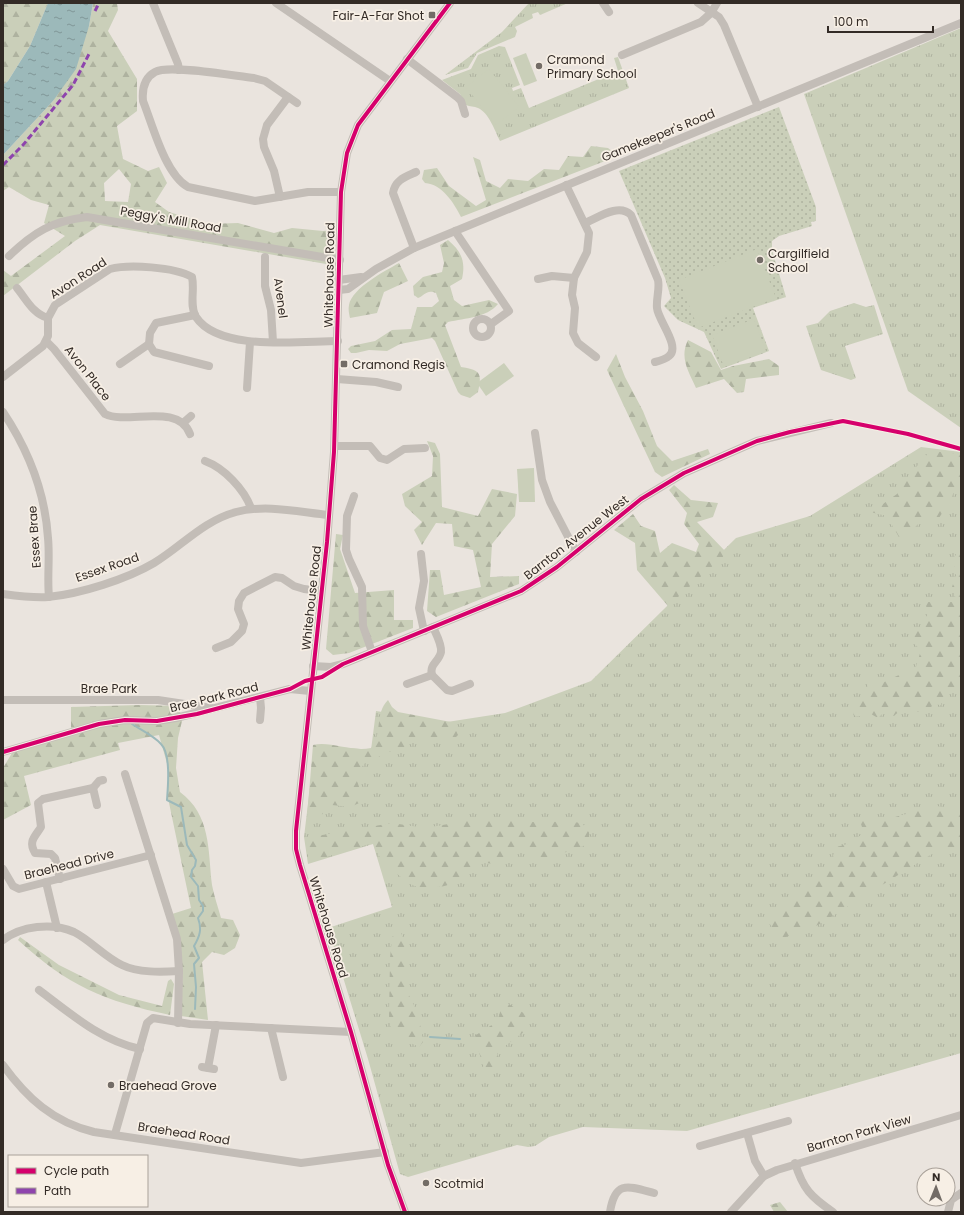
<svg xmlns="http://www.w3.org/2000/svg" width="964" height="1215" viewBox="0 0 964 1215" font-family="Poppins,sans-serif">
<defs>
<pattern id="grass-tufts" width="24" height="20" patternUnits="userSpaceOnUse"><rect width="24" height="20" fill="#cacfb9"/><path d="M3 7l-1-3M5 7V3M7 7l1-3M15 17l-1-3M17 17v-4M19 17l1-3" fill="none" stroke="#aeb29f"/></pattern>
<pattern id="forest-firs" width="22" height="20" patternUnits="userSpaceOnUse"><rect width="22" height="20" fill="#cacfb9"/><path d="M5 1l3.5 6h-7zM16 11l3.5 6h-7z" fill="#aeb29f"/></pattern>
<pattern id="park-dots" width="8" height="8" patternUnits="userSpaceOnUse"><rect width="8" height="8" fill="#cacfb9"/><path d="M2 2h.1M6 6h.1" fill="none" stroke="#aeb29f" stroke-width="1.8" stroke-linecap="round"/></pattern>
<pattern id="water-ripples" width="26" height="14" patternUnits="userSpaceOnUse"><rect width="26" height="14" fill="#9cb9ba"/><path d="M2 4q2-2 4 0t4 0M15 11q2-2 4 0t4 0" fill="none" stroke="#809797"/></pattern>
</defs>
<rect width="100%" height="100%" fill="#eae4de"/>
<!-- grass -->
<g fill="url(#grass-tufts)">
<polygon points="529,3 568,3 540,15 538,12 532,14 533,18 515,27 517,31 515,37 477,53 468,68 445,75 502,32"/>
<polygon points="961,28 961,428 908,391 804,94"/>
<path d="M499 46 505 47 520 85 512 88 513 91 521 88 529 108 618 71 614 58 618 57 629 88 500 141C495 131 489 113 478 108 474 106 470 107 466 105L460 94 442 80 471 69 478 55Z"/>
<polygon points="854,303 866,307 874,305 883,334 845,346 856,378 851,380 821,370 806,326 818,323 830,311"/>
<polygon points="921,447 961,452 961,1053 687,1131 583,1127 549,1137 535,1146 528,1147 517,1145 408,1177 400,1174 368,1059 328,928 392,907 373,844 308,864 304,837 315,745 371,750 376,711 447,722 505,713 591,681 736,538 810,516"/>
</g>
<!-- forest -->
<g fill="url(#forest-firs)" fill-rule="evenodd">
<polygon points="3,3 48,3 30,46 8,81 3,85"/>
<path d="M93 3H117L118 10 108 31 137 79V111L117 126 123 159 148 171 159 167 167 183 155 202 169 212 209 224 238 223 274 233 292 228 323 231 335 230V255L332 265 100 225 75 241 3 296V270L11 276 65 236 44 223 49 205 31 200 9 187 3 191V155L53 101 89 26ZM119 169 131 184 128 202 105 201 104 183Z"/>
<path d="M591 146 608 148 618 156 461 217C454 203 442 184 425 183L422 179 424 170 437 168 449 186 476 206 486 200 473 157 480 160 486 181 500 188 508 179 528 181 544 169 559 170 568 156 583 157Z"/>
<path d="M448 240C461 251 466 261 462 279L450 286 454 300 462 306 489 300 498 304C486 318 466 318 448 322L445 325 461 367C481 370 482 373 478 392L470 398 461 395 458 392 435 341 432 338 400 344 387 351 369 350 356 353H351L348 349 351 346 375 341 392 330 411 329 417 307H432L439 301 436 293C427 289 425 295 418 298L414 295 413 286 423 277 442 272 444 263 440 245Z"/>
<path d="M399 263 408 281 384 292 377 313 350 318C349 314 348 309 349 305 352 288 385 271 399 263Z"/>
<path d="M688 340 711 352 721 370 733 366 769 359 779 366V375L746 379 744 392 737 393 724 379 696 388C689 372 679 358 688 340Z"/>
<polygon points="616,354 625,377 643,411 657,446 672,461 708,449 710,454 662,477 655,472 607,370"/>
<polygon points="427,441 435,443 440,454 442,507 478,516 492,489 517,494 515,516 492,544 490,577 519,576 519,584 436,617 427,611 430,570 440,570 444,595 481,587 473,550 454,546 452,524 436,523 422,545 414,530 422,522 405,506 402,494 432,476 433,456"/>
<polygon points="930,451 961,454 961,475 950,501 937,521 922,520 915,527 910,541 900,539 887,516 870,512 869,507 880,506 897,494 900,486"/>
<polygon points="674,485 691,500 718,503 713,517 697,522 727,553 668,606 637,570 635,543 614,530 633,514 641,526 655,531 660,553 672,543 696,552 699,544 684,524 687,513 669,490"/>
<polygon points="336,534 343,535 340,549 355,593 394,590 394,620 413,620 413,628 349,653 333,655 326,649"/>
<path d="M961 547V689L958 687 947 695 941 698V705L933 704 930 709C926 710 921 712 917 712 904 712 906 704 894 716L883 713 878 718 871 714 854 717 853 708 866 694 868 683 884 682 916 667 921 650 908 638 921 627 928 613 925 602H957L952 587 956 575 953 559Z"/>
<path d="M388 700 392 707 398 712 451 722 456 728 458 735 455 738C436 738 414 734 402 750L389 752 365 763 360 769 357 781 364 801 350 807 323 804V814L307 817 313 745C331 741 350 752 371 748 383 735 374 714 388 700Z"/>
<path d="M139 705 179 706 182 721 178 738 176 768 180 792C211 815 208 850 212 885 214 896 218 907 221 918L233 920 240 935 235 948 224 955 212 952 202 962 208 1020 181 1016C183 977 184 952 172 914L191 908 168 798V767L159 735 118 743 120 750 24 776 31 805 3 820V768L15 748 71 732V707Z"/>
<polygon points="936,806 961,810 961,846 935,852 818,925 778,940 770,924 832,859 836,847 848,844 864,833 860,821 895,817"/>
<path d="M507 820C533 824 556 820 582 823L589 832C589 836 590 841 587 844 584 847 543 860 539 859 532 857 528 852 524 847L496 864 475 862C459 879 454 888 429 887 422 887 416 888 411 884 401 879 396 870 385 868L373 843 309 862 305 838 392 823 425 828 466 821Z"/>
<path d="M397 927C410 943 403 966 406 985 407 993 412 1001 415 1008 419 1019 422 1031 423 1042L419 1047 394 1035 389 1021 390 958 392 938Z"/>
<path d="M20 937 59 965 119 995 162 1006 168 981 171 979 174 984 170 1015C104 1001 68 986 18 940Z"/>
<path d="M505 1002 527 1015 529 1028 497 1052 499 1066 497 1073 491 1074 484 1072C483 1059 475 1047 476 1035L498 1021 501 1008Z"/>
<polygon points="780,1202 788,1212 774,1212 770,1205"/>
</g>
<!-- park -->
<polygon fill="url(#park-dots)" points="779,107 816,207 816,221 811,222 812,226 779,236 772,241 772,250 786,297 753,308 769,351 721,369 704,332 678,320 664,306 671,298 665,278 619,171"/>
<!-- pitch -->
<g fill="#cacfb9">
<polygon points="526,53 537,81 524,86 513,58"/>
<polygon points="489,69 519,107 496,125 466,87"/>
<polygon points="757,249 776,298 698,328 679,280"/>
<polygon points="754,319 766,351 724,367 712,335"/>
<polygon points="504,363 514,376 486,396 477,383"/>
<polygon points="534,468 535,502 519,502 517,469"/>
</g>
<!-- water -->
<polygon fill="url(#water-ripples)" points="48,3 93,3 89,26 76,69 53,101 3,155 3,85 8,81 30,46"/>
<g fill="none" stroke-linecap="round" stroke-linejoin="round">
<!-- stream -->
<g stroke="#9cb9ba" stroke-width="2">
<path d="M132 724C141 730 154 736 161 744 171 754 168 786 167 800L181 807 187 845 196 860 195 866 192 870 191 877 198 886 199 900 203 906V911L198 918C202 929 200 936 194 946L199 958 194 964 196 987 195 1009"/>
<polyline points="430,1037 460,1039"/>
</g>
<!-- minor -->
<g stroke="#c3bdb7" stroke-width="8">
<polyline points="153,3 178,64 179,70"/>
<polyline points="276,3 390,81"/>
<polyline points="603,3 609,12"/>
<polyline points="698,3 719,17 724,25 758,107"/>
<polyline points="622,55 701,22 711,13 717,3"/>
<polyline points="407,59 457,97 461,101 465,114"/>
<path d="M297 103 265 81 254 78C235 76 169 64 155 72 144 78 142 90 143 101 153 126 165 174 188 187L255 201 308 192H341"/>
<polyline points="566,185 589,233 587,252 574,278 572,295 575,308 573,333 578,343 596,357"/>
<polyline points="280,197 274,171 264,147 263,139 267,125 288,97"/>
<path d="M585 223C599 217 619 203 631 215L658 280C660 289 656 298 657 308 658 320 681 347 669 356 666 359 659 361 655 362"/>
<polyline points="455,231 509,311 491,324"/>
<path d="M414 248 393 193C395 180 405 177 416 172"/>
<path d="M9 256C34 232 52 221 87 217L340 260"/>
<polyline points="265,257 265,286 271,310 273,342"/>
<polyline points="538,279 552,276 574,278"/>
<polyline points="339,280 361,277"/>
<path d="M17 288C26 299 33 314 48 318"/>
<polyline points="339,290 348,289 376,269 414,248 961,23"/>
<polyline points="195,315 156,323 150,333 149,344 154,352 209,366"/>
<circle cx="482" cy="328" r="9"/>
<path d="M46 341 54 349 105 414C127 425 178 402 190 434"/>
<polyline points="120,364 149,344"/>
<path d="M3 377 43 346 48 336V318L55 305 110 269C129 264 174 267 192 277 195 290 189 306 196 317 219 352 301 341 338 341"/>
<polyline points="337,379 376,382 398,387"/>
<polyline points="247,388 250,342"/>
<path d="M3 412C29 451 45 492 48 538 50 558 47 577 49 597"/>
<polyline points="183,423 191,416"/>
<polyline points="535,433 542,480 550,502 576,552"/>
<polyline points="335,446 370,446 380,458 387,460 404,449 425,448"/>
<path d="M205 461C224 468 244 489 251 508"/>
<polyline points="354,496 347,516 346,550 349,559 362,587 363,626 372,652"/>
<polyline points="421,554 424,581 419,608 424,631"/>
<path d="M3 594C18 596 33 598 48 597 80 594 127 579 154 563 182 546 203 521 236 512 266 504 299 512 329 515"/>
<path d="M433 627C436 634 442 644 441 652 439 662 429 664 432 675L447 690 452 691 470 684"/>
<polyline points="216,648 231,642 242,631 244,624 238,609 239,601 244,593 275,577 282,578 294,586 304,589 321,591"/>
<polyline points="313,666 331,667 343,664 521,591 557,567 641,499 684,473 757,441 831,423"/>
<polyline points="407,684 432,675"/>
<polyline points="260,697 261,708 260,720"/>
<polyline points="3,700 158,700 211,708"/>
<polyline points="3,752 99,724 125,720 157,721 176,718 290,689 310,691"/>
<polyline points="125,774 177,939 179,971 178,1023"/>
<polyline points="93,788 99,781 103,780"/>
<polyline points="3,869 13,886 19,889 151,855"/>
<path d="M60 879 55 858 51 854 35 853C28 841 35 837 41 827L38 803 43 799 93 788 97 805"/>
<polyline points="46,882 57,928"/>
<path d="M3 940C21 926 52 922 74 932 90 940 105 957 122 965 138 973 162 972 179 971"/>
<path d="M39 990C71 1014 100 1040 140 1049"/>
<polyline points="271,1028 283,1077"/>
<path d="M3 1065C27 1098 53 1122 94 1132L301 1163 385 1152"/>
<polyline points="202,1067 214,1069"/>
<polyline points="208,1068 216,1025"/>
<polyline points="747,1133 755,1161 764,1176"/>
<polyline points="115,1134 147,1023 153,1018 190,1024 351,1032"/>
<polyline points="700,1146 788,1121"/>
<path d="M795 1163C803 1189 811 1197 833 1212"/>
<polyline points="405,1212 388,1165 351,1032 300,865 296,849 296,831 327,542 334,452 341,192 347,153 358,125 450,3"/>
<path d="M610 1212C615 1180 628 1186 654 1193"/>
<polyline points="731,1212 764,1176 777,1170 961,1115"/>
<polyline points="948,1212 951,1200 961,1193"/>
</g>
<!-- quiet -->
<g stroke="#8e44ad" stroke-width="3" stroke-dasharray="6 3" stroke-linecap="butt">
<polyline points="95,11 99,3"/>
<polyline points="3,165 23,145 73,85 89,54"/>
</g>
<!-- cycleway casing -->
<g stroke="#f7efe5" stroke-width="6">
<g id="cycleway">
<polyline points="3,752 99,724 125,720 157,721 197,714 290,689 305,681 322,677 343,664 521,591 557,567 641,499 684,473 757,441 790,432 843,421 908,434 961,449"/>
<polyline points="405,1212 388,1165 351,1032 300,865 296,849 296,831 327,542 334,452 341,192 347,153 358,125 450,3"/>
</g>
</g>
<!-- cycleway -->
<use href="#cycleway" stroke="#d6006c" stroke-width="4"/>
</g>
<!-- markers -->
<g fill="#736c66" stroke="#f7efe5" stroke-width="1.5">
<rect x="428" y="11" width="8" height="8" rx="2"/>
<circle cx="539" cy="66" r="4"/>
<circle cx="760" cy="260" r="4"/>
<rect x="340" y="360" width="8" height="8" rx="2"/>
<circle cx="111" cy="1085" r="4"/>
<circle cx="426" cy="1183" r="4"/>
</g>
<g text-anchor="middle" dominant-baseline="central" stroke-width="3.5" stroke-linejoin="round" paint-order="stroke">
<!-- poi labels -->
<g font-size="12" fill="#332b26" stroke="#f7efe5" text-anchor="start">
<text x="424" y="15" text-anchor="end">Fair-A-Far Shot</text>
<text x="547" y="59">Cramond<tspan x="547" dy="14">Primary School</tspan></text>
<text x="768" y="253">Cargilfield<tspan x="768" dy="14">School</tspan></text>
<text x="352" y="364">Cramond Regis</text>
<text x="119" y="1085">Braehead Grove</text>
<text x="434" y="1183">Scotmid</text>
</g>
<!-- street labels -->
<g font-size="12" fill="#332b26" stroke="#f7efe5">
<text transform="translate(658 135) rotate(-22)">Gamekeeper's Road</text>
<text transform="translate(171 219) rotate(10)">Peggy's Mill Road</text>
<text transform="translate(329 275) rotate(-89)">Whitehouse Road</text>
<text transform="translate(78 278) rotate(-33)">Avon Road</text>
<text transform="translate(281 298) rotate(83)">Avenel</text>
<text transform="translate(88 373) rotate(52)">Avon Place</text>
<text transform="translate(34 537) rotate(-94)">Essex Brae</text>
<text transform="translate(576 537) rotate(-38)">Barnton Avenue West</text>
<text transform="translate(107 567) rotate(-19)">Essex Road</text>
<text transform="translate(311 598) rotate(-84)">Whitehouse Road</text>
<text x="109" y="688">Brae Park</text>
<text transform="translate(214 697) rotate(-14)">Brae Park Road</text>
<text transform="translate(69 864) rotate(-14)">Braehead Drive</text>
<text transform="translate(329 927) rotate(73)">Whitehouse Road</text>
<text transform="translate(184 1133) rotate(9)">Braehead Road</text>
<text transform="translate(859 1133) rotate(-16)">Barnton Park View</text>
</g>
</g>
<!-- border -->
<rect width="964" height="1215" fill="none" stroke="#332b26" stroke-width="8"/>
<!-- legend -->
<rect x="8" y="1155" width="140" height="52" fill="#f7efe5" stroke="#a9a199"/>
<rect x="16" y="1168" width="20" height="6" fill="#d6006c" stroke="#a9a199"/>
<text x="44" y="1175" font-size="12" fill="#332b26">Cycle path</text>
<rect x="16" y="1188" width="20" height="6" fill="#8e44ad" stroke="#a9a199"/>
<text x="44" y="1195" font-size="12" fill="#332b26">Path</text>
<!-- north arrow -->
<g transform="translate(936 1187) rotate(1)"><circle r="19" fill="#f7efe5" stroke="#a9a199"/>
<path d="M0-3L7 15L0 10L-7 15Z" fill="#736c66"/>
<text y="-6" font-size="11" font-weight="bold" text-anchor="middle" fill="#332b26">N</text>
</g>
<!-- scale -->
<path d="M828 26v6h105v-6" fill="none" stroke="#332b26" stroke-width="2"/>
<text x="834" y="26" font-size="12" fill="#332b26" stroke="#f7efe5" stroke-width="3" paint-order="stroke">100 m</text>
</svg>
